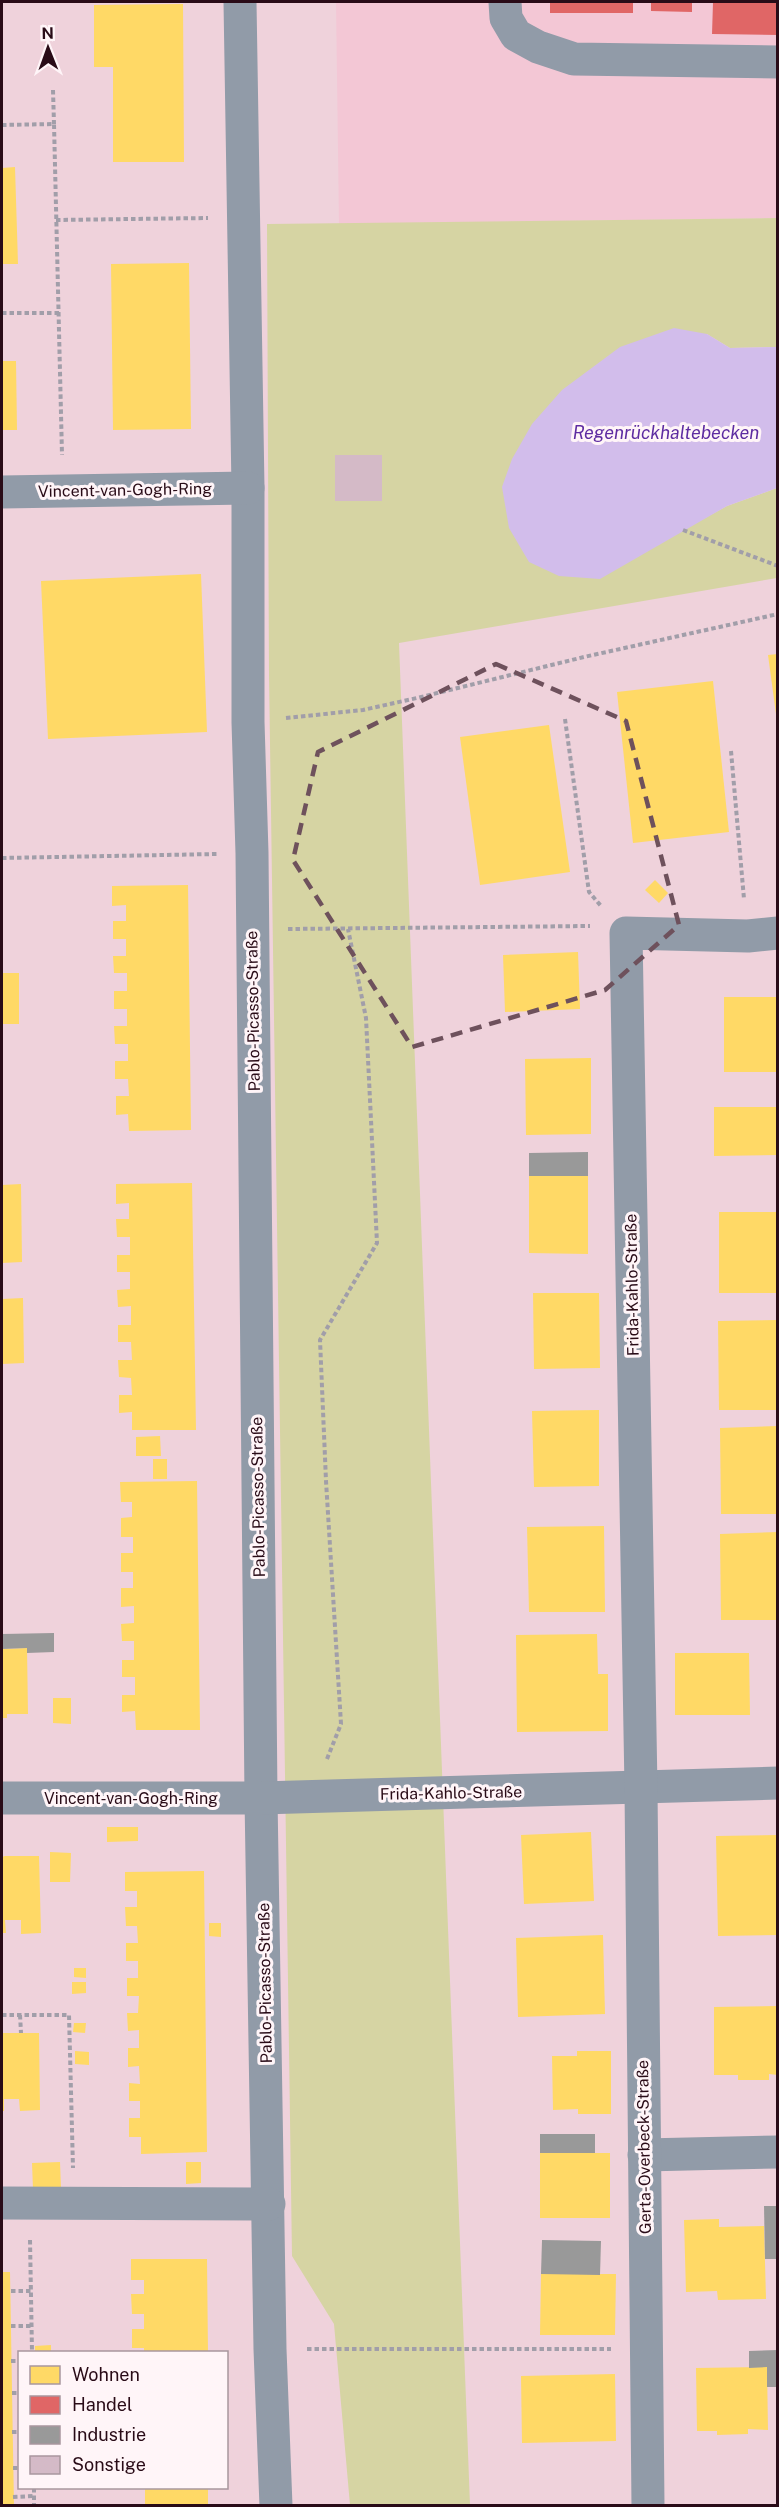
<svg xmlns="http://www.w3.org/2000/svg" width="779" height="2507" viewBox="0 0 779 2507" font-family="'Public Sans',sans-serif">
<rect width="100%" height="100%" fill="#efd2db"/>
<!-- built -->
<polygon fill="#f3c7d5" points="336,2 777,2 777,218 339,224"/>
<!-- green -->
<polygon fill="#d6d4a3" points="777,218 777,347 730,348 707,334 683,530 727,506 777,488 777,578 399,643 470,2505 350,2505 334,2324 292,2256 269,674 267,224"/>
<!-- water -->
<polygon fill="#d2bdeb" points="674,328 707,334 730,348 777,347 777,488 727,506 600,579 559,576 529,562 509,528 502,487 512,459 532,424 562,390 620,347"/>
<!-- homes -->
<g fill="#ffd966">
<polygon points="183,4 184,162 113,162 113,67 94,67 94,5"/>
<polygon points="15,167 18,264 2,264 2,168"/>
<polygon points="189,263 191,429 113,430 111,264"/>
<polygon points="2,361 16,361 17,430 2,430"/>
<polygon points="201,574 207,732 48,739 41,581"/>
<polygon points="778,654 778,714 776,714 768,655"/>
<polygon points="713,681 729,832 633,843 617,692"/>
<polygon points="549,725 570,872 480,885 460,737"/>
<polygon points="655,880 668,893 659,903 645,890"/>
<polygon points="188,885 191,1130 129,1131 128,1114 116,1115 116,1096 129,1096 128,1079 115,1079 115,1061 128,1061 128,1044 115,1044 114,1026 127,1026 127,1009 114,1009 114,991 127,991 127,973 114,973 113,956 126,956 126,939 113,939 113,921 126,921 126,905 112,906 112,886"/>
<polygon points="578,952 580,1009 505,1012 503,955"/>
<rect x="2" y="973" width="17" height="51"/>
<rect x="724" y="997" width="54" height="75"/>
<polygon points="591,1058 591,1134 526,1135 525,1059"/>
<polygon points="714,1107 778,1107 778,1155 714,1156"/>
<polygon points="529,1176 588,1176 588,1254 529,1253"/>
<polygon points="192,1183 196,1430 132,1430 132,1412 119,1413 119,1395 132,1395 131,1378 119,1377 118,1360 132,1360 131,1342 118,1342 118,1325 131,1325 131,1306 118,1307 117,1290 130,1289 130,1272 117,1272 117,1255 130,1255 130,1237 117,1237 116,1219 129,1219 129,1203 116,1204 116,1184"/>
<polygon points="21,1184 22,1262 2,1263 2,1185"/>
<rect x="719" y="1212" width="59" height="81"/>
<polygon points="533,1293 599,1293 600,1368 534,1369"/>
<polygon points="23,1298 24,1363 2,1364 2,1299"/>
<polygon points="778,1320 778,1410 719,1410 718,1321"/>
<polygon points="599,1410 599,1486 534,1487 532,1411"/>
<polygon points="778,1426 778,1514 721,1514 720,1428"/>
<polygon points="160,1436 161,1456 136,1456 136,1437"/>
<rect x="153" y="1459" width="14" height="20"/>
<polygon points="197,1481 200,1730 136,1730 135,1711 122,1712 122,1695 135,1695 135,1677 122,1677 122,1660 134,1660 134,1641 122,1641 121,1624 134,1623 134,1606 121,1607 121,1588 133,1588 133,1572 121,1572 121,1553 133,1553 133,1537 121,1537 121,1518 132,1517 132,1502 121,1502 120,1482"/>
<polygon points="604,1526 605,1612 529,1612 527,1527"/>
<polygon points="778,1532 778,1620 721,1620 720,1534"/>
<polygon points="597,1634 598,1674 608,1674 608,1731 517,1732 516,1635"/>
<polygon points="27,1648 28,1714 7,1714 7,1718 2,1718 2,1649"/>
<polygon points="675,1653 749,1653 750,1715 675,1715"/>
<polygon points="53,1698 71,1698 71,1724 53,1723"/>
<polygon points="107,1827 138,1827 138,1841 107,1842"/>
<polygon points="591,1832 594,1901 524,1904 521,1835"/>
<polygon points="778,1835 778,1935 718,1936 716,1836"/>
<polygon points="50,1852 71,1853 70,1882 50,1882"/>
<polygon points="5,1856 39,1856 41,1933 21,1934 21,1920 5,1920 6,1933 2,1933 2,1857"/>
<polygon points="204,1871 207,2152 141,2154 141,2137 129,2137 129,2118 140,2118 140,2101 129,2101 129,2083 140,2084 139,2066 128,2067 128,2048 139,2048 139,2030 128,2031 127,2013 138,2013 139,1996 127,1996 127,1978 138,1978 138,1961 126,1961 126,1943 138,1943 137,1926 126,1926 125,1907 137,1907 137,1891 125,1891 125,1872"/>
<polygon points="209,1923 221,1923 221,1937 209,1936"/>
<polygon points="603,1935 605,2014 518,2017 516,1938"/>
<polygon points="74,1968 86,1968 86,1978 74,1977"/>
<polygon points="72,1982 86,1982 86,1993 72,1994"/>
<polygon points="778,2006 778,2075 769,2074 769,2080 738,2080 738,2075 714,2075 714,2007"/>
<polygon points="74,2023 86,2023 85,2033 73,2032"/>
<polygon points="2,2033 39,2033 40,2110 20,2111 19,2099 4,2099 4,2111 2,2111"/>
<polygon points="75,2051 89,2052 89,2065 75,2064"/>
<polygon points="577,2051 611,2051 611,2114 578,2114 578,2109 553,2110 552,2056 577,2056"/>
<rect x="540" y="2153" width="70" height="65"/>
<polygon points="60,2162 61,2189 33,2189 32,2163"/>
<polygon points="186,2162 201,2162 201,2183 186,2184"/>
<polygon points="719,2219 719,2227 764,2226 766,2299 718,2300 717,2291 686,2292 684,2220"/>
<polygon points="131,2259 207,2259 208,2352 144,2352 144,2348 132,2348 132,2329 144,2329 144,2314 132,2314 131,2294 144,2294 144,2280 131,2280"/>
<polygon points="2,2272 10,2272 14,2506 2,2506"/>
<polygon points="541,2274 616,2274 615,2335 540,2335"/>
<polygon points="51,2345 51,2352 35,2352 35,2346"/>
<polygon points="767,2367 768,2430 748,2429 748,2434 717,2435 717,2431 697,2431 696,2368"/>
<polygon points="615,2374 616,2441 522,2443 521,2376"/>
<rect x="145" y="2488" width="63" height="18"/>
</g>
<!-- shops -->
<g fill="#e06666">
<rect x="550" y="2" width="83" height="11"/>
<polygon points="651,2 692,2 692,12 651,11"/>
<polygon points="713,2 778,2 778,35 712,34"/>
</g>
<!-- industry -->
<g fill="#999">
<polygon points="588,1152 588,1176 529,1176 529,1153"/>
<polygon points="54,1633 54,1652 27,1653 27,1648 2,1649 2,1634"/>
<rect x="540" y="2134" width="55" height="19"/>
<polygon points="764,2206 778,2206 778,2259 765,2259"/>
<polygon points="542,2240 601,2241 600,2275 541,2274"/>
<polygon points="778,2350 778,2387 767,2387 767,2367 749,2368 749,2351"/>
</g>
<!-- building -->
<rect fill="#d4bac7" x="335" y="455" width="47" height="46"/>
<g fill="none" stroke-linecap="round" stroke-linejoin="round">
<!-- path -->
<g stroke="#a19ea9" stroke-width="4" stroke-dasharray="4.5 3" stroke-linecap="butt">
<polyline points="53,90 54,124"/>
<polyline points="2,125 54,124 62,455"/>
<polyline points="56,220 208,218"/>
<polyline points="2,313 59,313"/>
<polyline points="683,530 778,566"/>
<polyline points="286,718 363,710 417,698 584,657 778,614"/>
<polyline points="565,719 589,892 601,906"/>
<polyline points="731,751 744,899"/>
<polyline points="2,858 217,854"/>
<polyline points="288,929 590,926"/>
<polyline points="327,1759 341,1724 326,1481 320,1340 377,1243 366,1018 348,929"/>
<polyline points="2,2015 69,2015 73,2168"/>
<polyline points="20,2015 21,2033"/>
<polyline points="30,2240 32,2352"/>
<polyline points="11,2291 31,2291"/>
<polyline points="11,2326 32,2326"/>
<polyline points="307,2349 611,2349"/>
<polyline points="11,2361 20,2361"/>
<polyline points="12,2393 20,2393"/>
<polyline points="12,2432 20,2432"/>
<polyline points="13,2468 20,2468"/>
<polyline points="34,2488 34,2506"/>
<polyline points="13,2497 34,2496"/>
</g>
<!-- minor -->
<g stroke="#919ba8" stroke-width="33">
<polyline points="240,2 248,488 248,722 252,853 261,1798 270,2349 276,2506"/>
<polyline points="505,2 506,18 516,35 538,47 574,59 778,62"/>
<polyline points="2,492 248,488"/>
<polyline points="2,1798 261,1798 778,1783"/>
<polyline points="644,2155 778,2152"/>
<polyline points="2,2203 269,2204"/>
<polyline points="648,2506 641,1788 626,933 748,936 778,933"/>
</g>
</g>
<!-- marked area -->
<path fill="none" stroke="#6e515c" stroke-width="4.5" stroke-dasharray="12 8" stroke-linejoin="round" d="M496 664 626 721 679 925 605 990 412 1047 293 860 318 752Z"/>
<g text-anchor="middle" dominant-baseline="central" stroke-width="6" stroke-linejoin="round" paint-order="stroke">
<!-- street labels -->
<g font-size="16" fill="#290b17" stroke="#fff5f8">
<text transform="translate(125 490) rotate(-1)">Vincent-van-Gogh-Ring</text>
<text transform="translate(253 1011) rotate(-91)">Pablo-Picasso-Straße</text>
<text transform="translate(632 1285) rotate(-91)">Frida-Kahlo-Straße</text>
<text transform="translate(258 1497) rotate(-91)">Pablo-Picasso-Straße</text>
<text transform="translate(451 1793) rotate(-1)">Frida-Kahlo-Straße</text>
<text x="131" y="1798">Vincent-van-Gogh-Ring</text>
<text transform="translate(265 1983) rotate(-91)">Pablo-Picasso-Straße</text>
<text transform="translate(644 2147) rotate(-91)">Gerta-Overbeck-Straße</text>
</g>
<!-- water labels -->
<g font-size="18" font-style="italic" fill="#5e2ca1" stroke="#fff5f8">
<text x="666" y="432">Regenrückhaltebecken</text>
</g>
</g>
<!-- border -->
<rect width="779" height="2507" fill="none" stroke="#290b17" stroke-width="6"/>
<!-- legend -->
<rect x="18" y="2351" width="210" height="138" fill="#fff5f8" stroke="#a9979e" stroke-width="1.5"/>
<rect x="30" y="2366" width="30" height="18" fill="#ffd966" stroke="#a9979e" stroke-width="1.5"/>
<text x="72" y="2381" font-size="18" fill="#290b17">Wohnen</text>
<rect x="30" y="2396" width="30" height="18" fill="#e06666" stroke="#a9979e" stroke-width="1.5"/>
<text x="72" y="2411" font-size="18" fill="#290b17">Handel</text>
<rect x="30" y="2426" width="30" height="18" fill="#999999" stroke="#a9979e" stroke-width="1.5"/>
<text x="72" y="2441" font-size="18" fill="#290b17">Industrie</text>
<rect x="30" y="2456" width="30" height="18" fill="#d4bac7" stroke="#a9979e" stroke-width="1.5"/>
<text x="72" y="2471" font-size="18" fill="#290b17">Sonstige</text>
<!-- north arrow -->
<g transform="translate(48 48) rotate(359)" stroke="#fff5f8" stroke-width="4.5" paint-order="stroke">
<path d="M0-4.5L10 22L0 15L-10 22Z" fill="#290b17"/>
<text y="-9" font-size="16" font-weight="bold" text-anchor="middle" fill="#290b17">N</text>
</g>
</svg>
